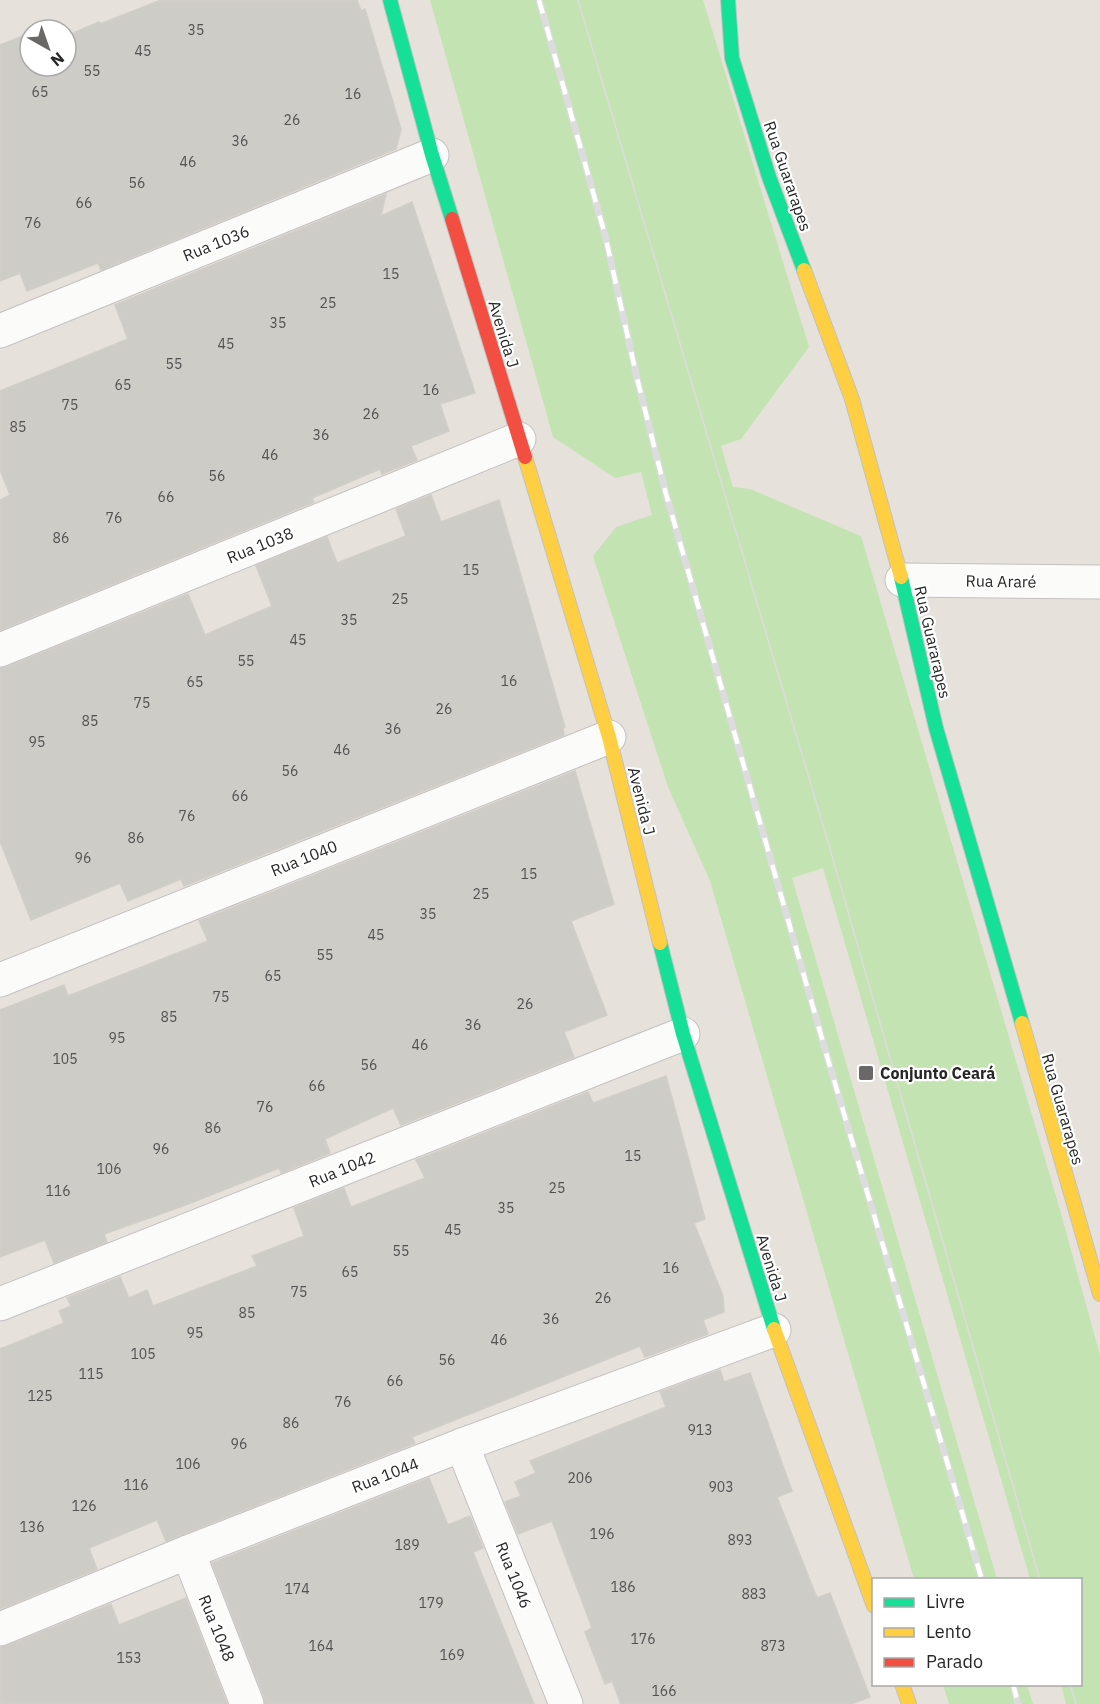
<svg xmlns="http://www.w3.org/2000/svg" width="1100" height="1704" viewBox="0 0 1100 1704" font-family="'IBM Plex Sans',sans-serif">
<rect width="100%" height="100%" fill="#e6e2db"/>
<!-- green -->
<g fill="#c4e3b2">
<polygon points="430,0 703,0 809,347 741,439 721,446 733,487 750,489 861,536 1058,1203 1100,1355 1100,1704 1066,1704 1061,1685 1080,1684 1080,1580 1030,1579 823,868 792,878 997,1579 914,1579 710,881 668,787 593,556 616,527 652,515 641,472 615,478 553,437"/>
<polygon points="943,1685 1027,1685 1033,1704 949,1704"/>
</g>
<!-- building -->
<g fill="#ceccc7" stroke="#d1cec8" stroke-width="1.5">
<polygon points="161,0 357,0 361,11 365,9 401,129 396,149 101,270 98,263 27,291 20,273 0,281 0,45 30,33 30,66 66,66 66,36 99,22 100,24"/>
<polygon points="386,194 381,216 412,202 475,393 440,404 449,431 411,446 417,460 382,474 380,469 312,498 314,502 0,630 0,500 10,495 0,470 0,391 128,339 115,305"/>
<polygon points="431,495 441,522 499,500 565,727 563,728 564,735 184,886 181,879 128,901 120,883 31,920 0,841 0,668 7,667 188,594 205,635 272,606 256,566 327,537 337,563 406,536 396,509"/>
<polygon points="575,771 614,904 571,921 607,1015 564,1032 574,1057 401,1125 393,1108 325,1139 330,1153 281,1173 279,1168 183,1206 104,1234 107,1242 54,1263 45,1240 0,1257 0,1010 64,985 68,996 208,941 199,921"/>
<polygon points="666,1076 705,1219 694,1223 723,1296 724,1312 703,1320 708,1334 645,1357 640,1346 412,1437 415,1443 166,1541 157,1520 89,1548 97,1569 0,1609 0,1349 64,1323 59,1311 71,1306 67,1298 120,1277 129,1298 147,1290 153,1306 257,1266 252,1256 304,1236 294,1208 344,1188 351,1207 425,1178 416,1160 588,1092 593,1103"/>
<polygon points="720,1370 724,1382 750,1373 792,1491 777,1497 817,1598 830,1593 870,1697 851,1704 621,1704 612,1681 605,1684 585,1632 592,1628 552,1521 518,1534 505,1502 521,1496 515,1482 536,1473 530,1461 666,1407 660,1392"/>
<polygon points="429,1478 448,1525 470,1516 483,1548 473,1552 534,1704 265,1704 264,1697 212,1563"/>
<polygon points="186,1598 227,1704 0,1704 0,1647 7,1646 111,1604 119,1625"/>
</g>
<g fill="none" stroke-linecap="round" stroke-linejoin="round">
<!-- street casing -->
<g stroke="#c3c1c1" stroke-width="35">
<g id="street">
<polyline points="0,331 432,155"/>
<polyline points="902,580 1100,582"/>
<polyline points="0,650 519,439"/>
<polyline points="0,980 609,737"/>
<polyline points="0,1304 683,1034"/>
<polyline points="462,1445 566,1704"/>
<polyline points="188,1552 247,1704"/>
<polyline points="0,1629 188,1552 462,1445 774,1330"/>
</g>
</g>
<!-- fast casing -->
<g stroke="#c3c1c1" stroke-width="16">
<g id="fast">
<polyline points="390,0 432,155 452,219"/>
<polyline points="728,0 732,58 769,177 804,270"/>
<polyline points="901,577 936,728 1022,1023"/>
<polyline points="660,943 683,1034 774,1329"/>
</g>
</g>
<!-- slow casing -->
<g stroke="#c3c1c1" stroke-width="16">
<g id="slow">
<polyline points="804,270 852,399 901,577"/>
<polyline points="525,457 609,737 660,943"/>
<polyline points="1022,1023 1100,1294"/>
<polyline points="774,1329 874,1606"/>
<polyline points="902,1684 909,1704"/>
</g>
</g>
<!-- jam casing -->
<g stroke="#c3c1c1" stroke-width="16">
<polyline id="jam" points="452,219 525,457"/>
</g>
<!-- street -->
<use href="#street" stroke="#fbfbfa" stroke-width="33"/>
<!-- fast -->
<use href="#fast" stroke="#16e098" stroke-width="14"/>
<!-- slow -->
<use href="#slow" stroke="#ffcf43" stroke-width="14"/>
<!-- jam -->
<use href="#jam" stroke="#f24e42" stroke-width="14"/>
<!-- tram -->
<g stroke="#dcdbdd" stroke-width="1.5">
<polyline points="578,0 828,842 1040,1580"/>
<polyline points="1070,1684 1076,1704"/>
</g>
<!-- rail casing -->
<g stroke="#dcdbdd" stroke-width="7">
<g id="rail">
<polyline points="539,0 605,235 637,378 666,494 831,1070 982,1580"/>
<polyline points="1013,1684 1018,1704"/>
</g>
</g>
<!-- rail -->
<use href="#rail" stroke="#fff" stroke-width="4.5" stroke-dasharray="14" stroke-linecap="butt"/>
</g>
<!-- markers -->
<rect fill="#6a6866" stroke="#fff" stroke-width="2" x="858" y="1065" width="16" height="16" rx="3"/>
<g text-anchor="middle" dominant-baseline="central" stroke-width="4.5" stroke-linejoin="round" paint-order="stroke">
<!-- number labels -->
<g font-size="14" fill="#525150">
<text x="196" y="30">35</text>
<text x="143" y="51">45</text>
<text x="92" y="71">55</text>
<text x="40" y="92">65</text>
<text x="353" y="94">16</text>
<text x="292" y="120">26</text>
<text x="240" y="141">36</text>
<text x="188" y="162">46</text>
<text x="137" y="183">56</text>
<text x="84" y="203">66</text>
<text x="33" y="223">76</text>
<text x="391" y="274">15</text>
<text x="328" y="303">25</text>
<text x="278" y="323">35</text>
<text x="226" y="344">45</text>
<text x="174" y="364">55</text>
<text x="123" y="385">65</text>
<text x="431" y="390">16</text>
<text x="70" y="405">75</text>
<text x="371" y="414">26</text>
<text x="18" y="427">85</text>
<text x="321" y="435">36</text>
<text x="270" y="455">46</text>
<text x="217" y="476">56</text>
<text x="166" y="497">66</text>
<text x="114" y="518">76</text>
<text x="61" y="538">86</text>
<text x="471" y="570">15</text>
<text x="400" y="599">25</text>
<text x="349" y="620">35</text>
<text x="298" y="640">45</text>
<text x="246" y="661">55</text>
<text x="509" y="681">16</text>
<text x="195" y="682">65</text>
<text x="142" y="703">75</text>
<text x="444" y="709">26</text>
<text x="90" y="721">85</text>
<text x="393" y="729">36</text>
<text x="37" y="742">95</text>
<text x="342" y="750">46</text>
<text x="290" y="771">56</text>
<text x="240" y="796">66</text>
<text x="187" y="816">76</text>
<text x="136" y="838">86</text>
<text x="83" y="858">96</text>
<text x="529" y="874">15</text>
<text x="481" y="894">25</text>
<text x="428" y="914">35</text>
<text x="376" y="935">45</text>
<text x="325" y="955">55</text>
<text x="273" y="976">65</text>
<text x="221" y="997">75</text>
<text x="525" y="1004">26</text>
<text x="169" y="1017">85</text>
<text x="473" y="1025">36</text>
<text x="117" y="1038">95</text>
<text x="420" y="1045">46</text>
<text x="65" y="1059">105</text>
<text x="369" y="1065">56</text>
<text x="317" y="1086">66</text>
<text x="265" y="1107">76</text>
<text x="213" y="1128">86</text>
<text x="161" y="1149">96</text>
<text x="633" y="1156">15</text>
<text x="109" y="1169">106</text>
<text x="557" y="1188">25</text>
<text x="58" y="1191">116</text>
<text x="506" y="1208">35</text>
<text x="453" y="1230">45</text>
<text x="401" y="1251">55</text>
<text x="671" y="1268">16</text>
<text x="350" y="1272">65</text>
<text x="299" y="1292">75</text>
<text x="603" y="1298">26</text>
<text x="247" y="1313">85</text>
<text x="551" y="1319">36</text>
<text x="195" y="1333">95</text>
<text x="499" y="1340">46</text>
<text x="143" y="1354">105</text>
<text x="447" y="1360">56</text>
<text x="91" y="1374">115</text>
<text x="395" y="1381">66</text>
<text x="40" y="1396">125</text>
<text x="343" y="1402">76</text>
<text x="291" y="1423">86</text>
<text x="700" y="1430">913</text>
<text x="239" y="1444">96</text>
<text x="188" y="1464">106</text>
<text x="580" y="1478">206</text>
<text x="136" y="1485">116</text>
<text x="721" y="1487">903</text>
<text x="84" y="1506">126</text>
<text x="32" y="1527">136</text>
<text x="602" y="1534">196</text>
<text x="740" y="1540">893</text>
<text x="407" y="1545">189</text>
<text x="623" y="1587">186</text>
<text x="297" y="1589">174</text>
<text x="754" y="1594">883</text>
<text x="431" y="1603">179</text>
<text x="643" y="1639">176</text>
<text x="321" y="1646">164</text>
<text x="773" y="1646">873</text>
<text x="452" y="1655">169</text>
<text x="129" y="1658">153</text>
<text x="664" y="1691">166</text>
</g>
<!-- street labels -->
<g font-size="16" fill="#272727" stroke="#fff">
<text transform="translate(788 176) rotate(71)">Rua Guararapes</text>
<text transform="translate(216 243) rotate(-22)">Rua 1036</text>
<text transform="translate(504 334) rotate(73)">Avenida J</text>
<text transform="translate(260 545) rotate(-22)">Rua 1038</text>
<text transform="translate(1001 581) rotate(1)">Rua Araré</text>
<text transform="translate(933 642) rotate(77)">Rua Guararapes</text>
<text transform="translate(642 801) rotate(76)">Avenida J</text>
<text transform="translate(304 858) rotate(-22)">Rua 1040</text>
<text transform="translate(1063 1109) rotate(74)">Rua Guararapes</text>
<text transform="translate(342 1169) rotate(-22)">Rua 1042</text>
<text transform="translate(772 1268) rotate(73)">Avenida J</text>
<text transform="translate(385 1475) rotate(-21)">Rua 1044</text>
<text transform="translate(514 1575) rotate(68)">Rua 1046</text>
<text transform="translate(217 1628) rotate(68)">Rua 1048</text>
</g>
<!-- poi labels -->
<g font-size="16" font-weight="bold" fill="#272727" stroke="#fff" text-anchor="start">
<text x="880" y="1073">Conjunto Ceará</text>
</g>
</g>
<!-- legend -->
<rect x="872" y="1578" width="210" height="108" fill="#ffffff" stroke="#a9a9a9" stroke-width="1.5"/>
<rect x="884" y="1598" width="30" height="9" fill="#16e098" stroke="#a9a9a9" stroke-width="1.5"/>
<text x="926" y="1608" font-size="18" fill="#272727">Livre</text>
<rect x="884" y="1628" width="30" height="9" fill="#ffcf43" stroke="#a9a9a9" stroke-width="1.5"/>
<text x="926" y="1638" font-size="18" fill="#272727">Lento</text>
<rect x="884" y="1658" width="30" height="9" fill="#f24e42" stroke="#a9a9a9" stroke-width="1.5"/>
<text x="926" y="1668" font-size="18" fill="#272727">Parado</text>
<!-- north arrow -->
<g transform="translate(48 48) rotate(140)"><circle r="28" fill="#ffffff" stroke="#a9a9a9" stroke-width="1.5"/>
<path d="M0-4.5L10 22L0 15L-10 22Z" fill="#6a6866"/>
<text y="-9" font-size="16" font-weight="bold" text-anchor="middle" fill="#272727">N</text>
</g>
</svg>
